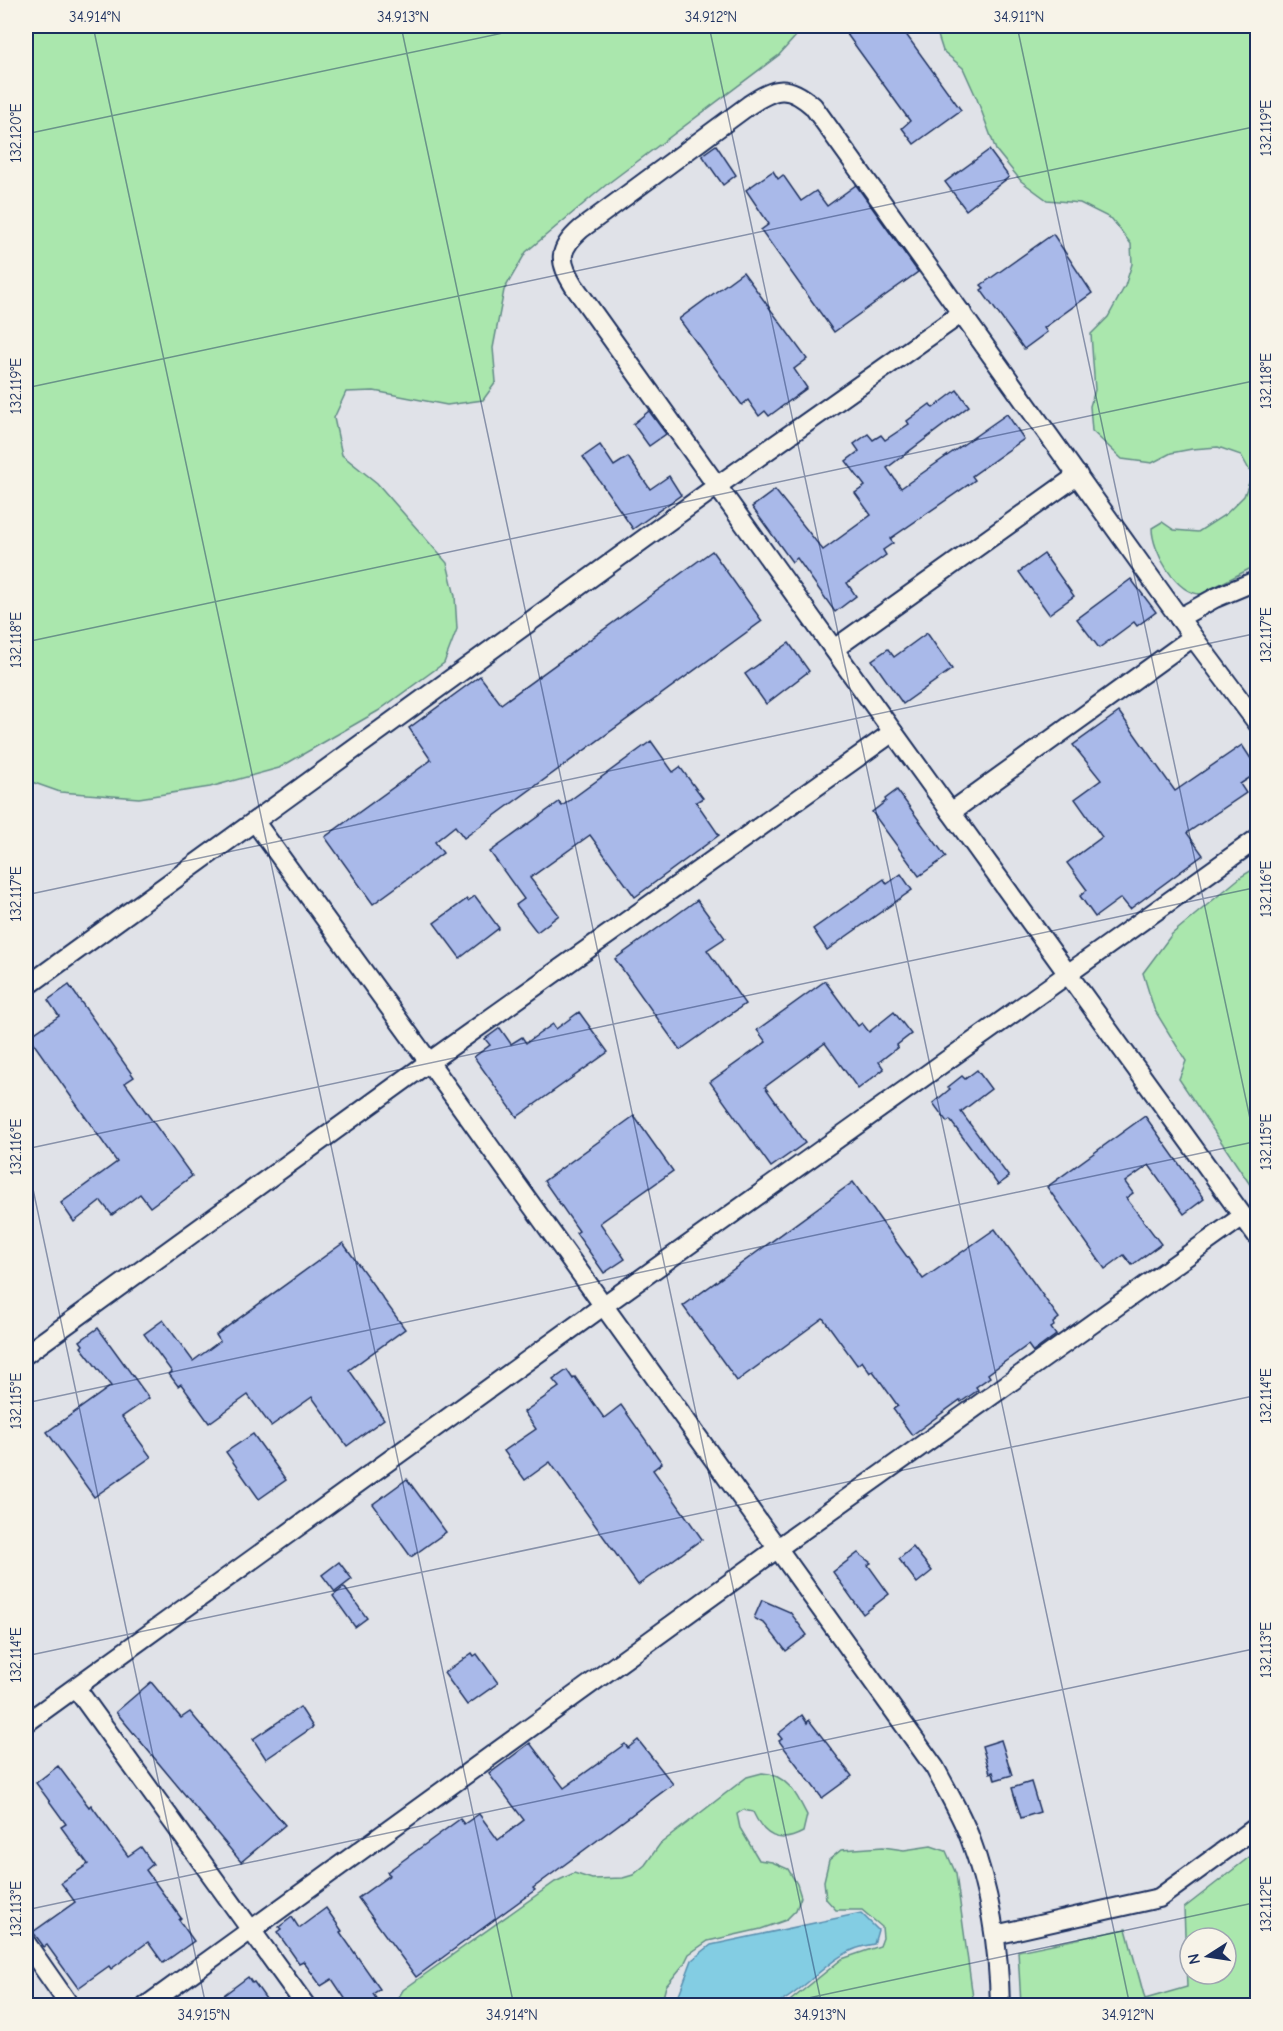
<svg xmlns="http://www.w3.org/2000/svg" width="1283" height="2031" viewBox="0 0 1283 2031" font-family="'Comic Neue',sans-serif">
<rect width="100%" height="100%" fill="#e0e2e8"/>
<filter id="ink" filterUnits="userSpaceOnUse"><feTurbulence type="fractalNoise" baseFrequency=".0167" numOctaves="2"/><feDisplacementMap in="SourceGraphic" scale="12" xChannelSelector="R" yChannelSelector="G"/><feConvolveMatrix kernelMatrix="1 2 1 2 8 2 1 2 1" color-interpolation-filters="sRGB"/></filter>
<g filter="url(#ink)">
<!-- green -->
<g fill="#aae7ad" stroke="#628b86" stroke-width="1.5" fill-rule="evenodd">
<polygon points="26,26 805,26 779,55 606,185 526,252 504,290 493,348 496,382 483,400 447,405 374,391 346,392 334,418 342,455 377,483 447,563 455,596 457,629 444,663 378,711 279,768 210,787 139,798 60,792 26,780"/>
<path d="M935 26H1257V565L1201 594C1176 594 1152 551 1152 528L1162 522 1174 530 1198 532 1226 514 1244 496 1252 475 1241 455 1218 447 1192 449 1171 453 1152 463 1122 459 1092 431 1090 406 1095 390 1091 334 1108 317 1125 286 1132 264 1131 244 1112 219 1080 203 1047 200 1021 181 996 150 977 99 963 68 943 51Z"/>
<polygon points="1257,867 1257,1195 1179,1079 1186,1061 1154,1009 1143,973 1172,934 1242,876"/>
<path d="M762 1773C787 1774 797 1795 807 1815L803 1832C779 1845 764 1836 753 1812L743 1810 737 1814 740 1828 759 1860 772 1862 788 1869 797 1884 801 1897 796 1910 786 1920 761 1929 708 1941 689 1954 684 1964 666 1986 661 2005H394L403 1990 555 1882 574 1873 592 1879 623 1878 633 1875 645 1865 660 1844 747 1777Z"/>
<polygon points="931,1846 946,1851 956,1874 974,2005 785,2005 842,1959 880,1946 883,1938 882,1927 862,1910 836,1910 826,1899 824,1881 829,1860 841,1850 883,1847 904,1850"/>
<path d="M1257 1851V2005H1021L1018 1951 1126 1929 1145 1999 1187 1987 1184 1908ZM1190 1938H1226V1974H1190Z"/>
</g>
<!-- water -->
<path fill="#83cde3" stroke="#598eae" stroke-width="1.5" d="M861 1913 878 1930 874 1944C830 1950 812 1987 777 2004 767 2009 691 2006 675 2005L692 1960 711 1945Z"/>
<!-- building -->
<g fill="#a9b9e9" stroke="#1b2f5e" stroke-width="1.5">
<polygon points="841,26 900,26 961,110 914,144 902,128 910,121"/>
<polygon points="716,145 736,175 723,185 702,155"/>
<polygon points="989,150 1009,177 966,210 945,182"/>
<polygon points="773,171 778,179 783,175 801,201 816,191 827,206 856,185 918,272 834,332 761,230 769,224 746,190"/>
<polygon points="1053,234 1092,293 1044,328 1047,332 1024,349 981,290 984,288 981,285"/>
<polygon points="743,272 807,359 794,369 807,388 769,416 765,411 759,416 748,400 742,405 679,319"/>
<polygon points="957,390 969,406 887,468 901,488 1007,414 1024,439 972,476 975,480 890,539 893,543 883,550 886,555 847,583 856,596 835,612 797,558 792,562 752,507 775,490 823,550 871,515 855,493 865,486 846,461 859,451 854,444 868,434 873,440 881,435 885,440 909,424 907,421 930,404 933,408"/>
<polygon points="649,411 666,434 649,446 633,424"/>
<polygon points="600,445 614,466 628,457 650,489 669,476 681,495 633,529 583,457"/>
<polygon points="712,551 762,621 464,838 455,826 435,842 443,853 373,904 325,837 431,760 409,728 480,676 501,704"/>
<polygon points="1044,554 1074,596 1049,614 1019,572"/>
<polygon points="1131,579 1156,612 1137,626 1134,622 1099,648 1077,619"/>
<polygon points="927,633 952,669 903,704 872,660 888,649 894,657"/>
<polygon points="789,643 809,671 766,704 745,674"/>
<polygon points="1119,712 1175,791 1242,745 1257,768 1257,773 1240,784 1246,793 1187,833 1203,855 1130,909 1121,898 1095,917 1080,896 1087,890 1067,863 1102,837 1075,799 1101,780 1073,745"/>
<polygon points="651,741 673,772 680,767 703,798 696,802 719,835 635,897 590,835 530,878 559,915 537,932 516,905 524,899 490,852 559,802 562,806"/>
<polygon points="897,790 946,857 919,876 872,812 886,801 885,799"/>
<polygon points="901,874 912,890 827,950 813,929 884,879 887,884"/>
<polygon points="475,896 499,928 460,958 434,923 467,899 468,901"/>
<polygon points="697,900 725,938 707,950 745,1004 680,1050 615,959"/>
<polygon points="825,981 858,1026 862,1023 869,1032 894,1012 911,1034 897,1045 898,1047 879,1062 884,1069 858,1089 825,1043 765,1087 805,1143 771,1167 710,1082 766,1042 757,1030"/>
<polygon points="69,985 134,1077 125,1083 192,1176 150,1207 140,1194 112,1215 101,1201 74,1222 61,1203 117,1162 29,1037 59,1016 48,1000"/>
<polygon points="579,1012 608,1052 517,1117 474,1057 490,1045 485,1039 500,1028 511,1044 522,1037 526,1043 553,1024 556,1029"/>
<polygon points="977,1070 991,1089 961,1112 1009,1177 998,1185 950,1120 947,1122 933,1103 950,1089 948,1087 962,1076 965,1079"/>
<polygon points="634,1116 673,1171 600,1223 625,1259 604,1273 576,1233 579,1231 544,1181"/>
<polygon points="1145,1116 1204,1199 1184,1214 1149,1165 1125,1182 1133,1193 1126,1198 1161,1244 1132,1265 1124,1255 1105,1269 1047,1187"/>
<polygon points="853,1182 923,1279 995,1229 1059,1318 1053,1323 1054,1326 1051,1328 1056,1335 1033,1352 1028,1345 988,1374 990,1377 976,1387 978,1390 961,1402 960,1400 912,1435 893,1409 898,1406 873,1371 870,1373 862,1361 857,1365 823,1318 737,1381 683,1306"/>
<polygon points="343,1243 405,1329 349,1370 384,1419 347,1446 312,1397 271,1426 248,1395 209,1423 181,1384 178,1386 169,1374 172,1372 144,1334 163,1320 193,1361 220,1341 216,1335"/>
<polygon points="98,1328 149,1398 122,1417 151,1457 94,1497 47,1432 111,1386 81,1347 83,1345 80,1341"/>
<polygon points="567,1370 573,1379 575,1377 604,1418 621,1405 662,1463 653,1470 702,1539 638,1585 550,1462 525,1480 504,1451 536,1429 524,1412 559,1387 553,1380"/>
<polygon points="253,1434 286,1480 259,1499 226,1452"/>
<polygon points="407,1479 446,1532 411,1557 373,1504"/>
<polygon points="913,1547 932,1571 917,1583 899,1559"/>
<polygon points="858,1553 871,1563 868,1565 889,1594 863,1614 833,1572"/>
<polygon points="339,1562 352,1579 335,1592 322,1575"/>
<polygon points="344,1587 367,1618 355,1627 333,1596"/>
<polygon points="762,1600 790,1612 807,1635 786,1651 765,1624 754,1618"/>
<polygon points="472,1653 474,1656 477,1654 498,1683 467,1705 444,1673"/>
<polygon points="151,1682 181,1718 190,1712 285,1825 241,1862 116,1712"/>
<polygon points="300,1707 313,1727 266,1759 253,1739"/>
<polygon points="802,1715 807,1723 809,1720 852,1776 822,1798 779,1741 782,1739 778,1734"/>
<polygon points="638,1740 673,1784 533,1888 535,1890 416,1977 358,1898 390,1875 387,1872 460,1819 464,1824 479,1814 498,1840 524,1820 489,1774 530,1743 564,1788 625,1744 628,1748"/>
<polygon points="1001,1740 1012,1775 995,1780 993,1772 990,1773 982,1746"/>
<polygon points="58,1766 89,1807 91,1805 128,1856 141,1847 153,1864 146,1870 181,1918 179,1920 194,1941 163,1963 148,1942 111,1969 109,1966 78,1988 47,1945 44,1947 33,1932 75,1902 61,1883 88,1864 61,1827 66,1824 36,1783"/>
<polygon points="1031,1782 1040,1812 1021,1818 1012,1788"/>
<polygon points="326,1908 342,1931 340,1932 380,1989 373,1994 381,2006 350,2006 332,1979 321,1986 303,1961 299,1963 277,1932 281,1929 279,1927 292,1917 299,1928"/>
<polygon points="248,1977 252,1983 254,1982 271,2006 209,2006"/>
</g>
<g fill="none" stroke-linecap="round" stroke-linejoin="round">
<!-- minor casing -->
<g stroke="#1b2f5e" stroke-width="22">
<g id="minor">
<polyline points="1179,618 1215,598 1258,580"/>
<polyline points="834,649 1078,475"/>
<path d="M1258 724 1193 637 813 106C788 84 776 87 749 105L581 229C558 249 558 261 574 286L893 732 1258 1237"/>
<polyline points="951,812 1193,637"/>
<path d="M255 822 429 1062 935 1768C947 1791 961 1814 970 1838 990 1891 999 1949 1000 2006"/>
<polyline points="26,987 717,486 962,313"/>
<polyline points="26,1354 429,1062 893,732"/>
<polyline points="76,1688 306,2006"/>
<polyline points="26,1723 603,1306 1258,838"/>
<polyline points="995,1935 1159,1898 1258,1826"/>
<polyline points="26,1943 70,2006"/>
<polyline points="146,2006 778,1548 1243,1216"/>
</g>
</g>
<!-- minor -->
<use href="#minor" stroke="#f7f3e8" stroke-width="18"/>
</g>
</g>
<!-- ticks -->
<path fill="none" stroke="#1b2f5e" stroke-width="1.5" stroke-opacity="0.45" d="M93 26 514 2006M401 26 822 2006M709 26 1130 2006M1017 26 1258 1156M26 134 536 26M26 388 1258 126M26 642 1258 380M26 895 1258 633M26 1149 1258 887M26 1156 206 2006M26 1403 1258 1141M26 1656 1258 1395M26 1910 1258 1648M771 2006 1258 1902"/>
<!-- margin -->
<rect width="1283" height="2031" fill="none" stroke="#f7f3e8" stroke-width="66"/>
<!-- north arrow -->
<g transform="translate(1208 1956) rotate(258)"><circle r="28" fill="#f7f3e8" stroke="#9fa5b1" stroke-width="1.5"/>
<path d="M0-4.5L10 22L0 15L-10 22Z" fill="#1b2f5e"/>
<text y="-9" font-size="16" font-weight="bold" text-anchor="middle" fill="#1b2f5e">N</text>
</g>
<rect x="33" y="33" width="1217" height="1965" fill="none" stroke="#1b2f5e" stroke-width="2"/>
<g font-size="15" text-anchor="middle" fill="#1b2f5e">
<text x="95" y="22">34.914°N</text>
<text x="403" y="22">34.913°N</text>
<text x="711" y="22">34.912°N</text>
<text x="1019" y="22">34.911°N</text>
<text transform="translate(1266 128) rotate(-90)" y="5">132.119°E</text>
<text transform="translate(16 133) rotate(-90)" y="5">132.120°E</text>
<text transform="translate(1266 381) rotate(-90)" y="5">132.118°E</text>
<text transform="translate(16 386) rotate(-90)" y="5">132.119°E</text>
<text transform="translate(1266 635) rotate(-90)" y="5">132.117°E</text>
<text transform="translate(16 640) rotate(-90)" y="5">132.118°E</text>
<text transform="translate(1266 889) rotate(-90)" y="5">132.116°E</text>
<text transform="translate(16 894) rotate(-90)" y="5">132.117°E</text>
<text transform="translate(1266 1142) rotate(-90)" y="5">132.115°E</text>
<text transform="translate(16 1147) rotate(-90)" y="5">132.116°E</text>
<text transform="translate(1266 1396) rotate(-90)" y="5">132.114°E</text>
<text transform="translate(16 1401) rotate(-90)" y="5">132.115°E</text>
<text transform="translate(1266 1650) rotate(-90)" y="5">132.113°E</text>
<text transform="translate(16 1655) rotate(-90)" y="5">132.114°E</text>
<text transform="translate(1266 1904) rotate(-90)" y="5">132.112°E</text>
<text transform="translate(16 1909) rotate(-90)" y="5">132.113°E</text>
<text x="204" y="2020">34.915°N</text>
<text x="512" y="2020">34.914°N</text>
<text x="820" y="2020">34.913°N</text>
<text x="1128" y="2020">34.912°N</text>
</g>
</svg>
